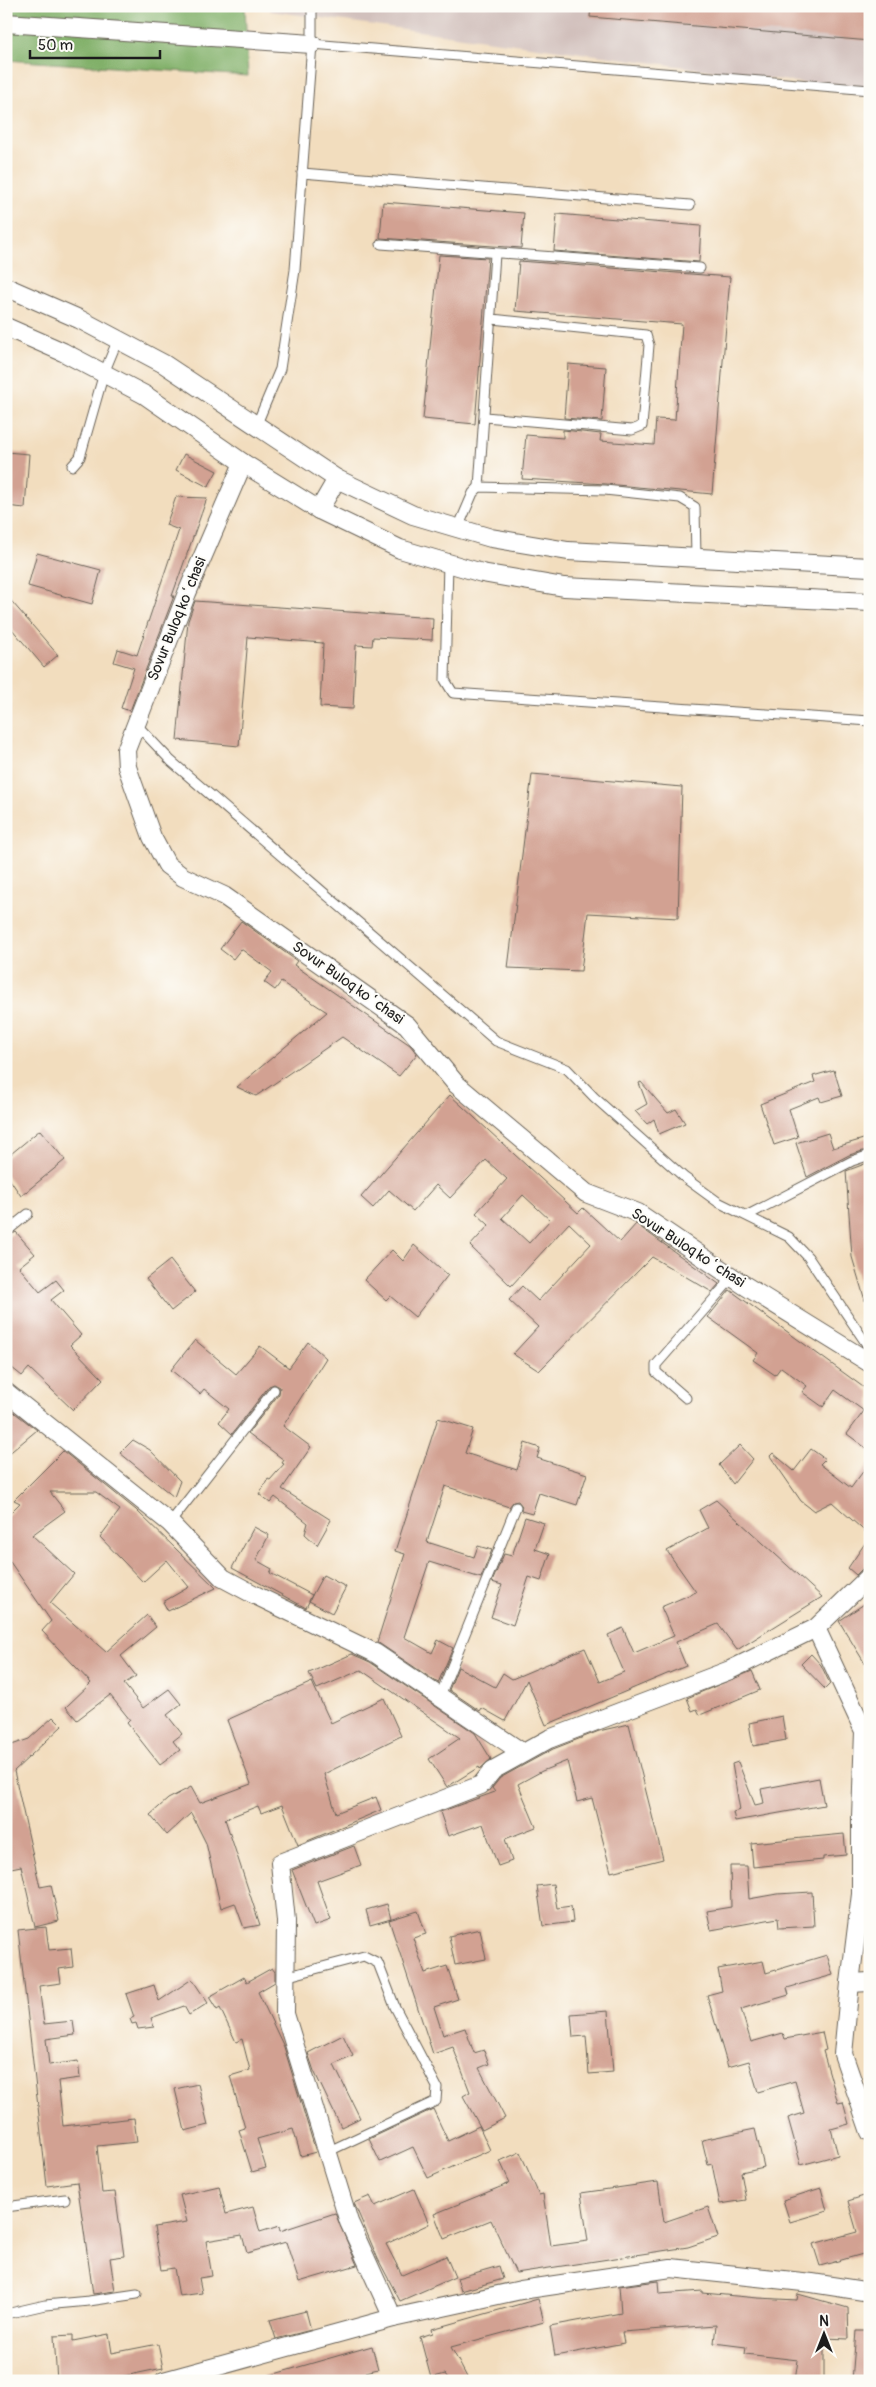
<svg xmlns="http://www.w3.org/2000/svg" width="876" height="2387" viewBox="0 0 876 2387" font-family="Pangolin,sans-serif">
<rect width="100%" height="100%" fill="#fdfcf7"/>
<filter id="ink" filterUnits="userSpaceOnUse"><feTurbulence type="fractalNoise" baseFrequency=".02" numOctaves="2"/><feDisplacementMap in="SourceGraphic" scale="10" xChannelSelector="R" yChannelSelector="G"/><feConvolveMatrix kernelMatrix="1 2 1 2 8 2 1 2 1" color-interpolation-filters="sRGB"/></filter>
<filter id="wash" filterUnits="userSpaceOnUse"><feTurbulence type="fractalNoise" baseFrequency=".0096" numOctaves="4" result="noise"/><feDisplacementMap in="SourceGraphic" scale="20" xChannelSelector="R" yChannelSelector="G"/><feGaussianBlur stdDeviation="1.12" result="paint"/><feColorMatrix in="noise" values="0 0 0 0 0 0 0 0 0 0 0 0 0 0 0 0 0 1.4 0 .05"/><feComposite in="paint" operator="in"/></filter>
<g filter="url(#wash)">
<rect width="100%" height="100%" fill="#f2ddbe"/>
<!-- industrial -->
<polygon fill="#d1c0bc" points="271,6 870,6 870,92 270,11"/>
<!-- forest -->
<polygon fill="#81b069" stroke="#4e6642" points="6,6 245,6 248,76 6,60"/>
<g id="blocks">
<!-- building -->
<g fill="#d2a192" fill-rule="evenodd">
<polygon points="591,6 870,6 870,41 590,17"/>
<polygon points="383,202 524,213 521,248 380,238"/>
<polygon points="557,214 701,226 699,262 554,251"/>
<polygon points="439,255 488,258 475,424 423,419"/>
<polygon points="519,261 730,277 712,494 606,484 522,479 526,435 563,438 563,430 601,434 600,441 654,445 656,419 675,420 682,324 515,311"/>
<polygon points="568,364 606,367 602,421 564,418"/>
<polygon points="6,452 29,454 25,508 6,506"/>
<polygon points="184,454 217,471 208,487 176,470"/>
<polygon points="176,497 207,498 172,596 174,596 130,711 121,708 134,668 114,662 118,649 137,655 179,530 166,525"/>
<polygon points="37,553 101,570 92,604 28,586"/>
<polygon points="6,595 58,655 44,667 6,622"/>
<polygon points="195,601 433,618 432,640 373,637 372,646 356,645 353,709 320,707 323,643 248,637 239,746 177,740 188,621"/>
<polygon points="532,774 682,787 678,918 588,913 581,971 508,968"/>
<polygon points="241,921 297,961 294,965 410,1045 417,1054 399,1076 342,1037 256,1096 237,1087 327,1012 281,982 275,990 264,982 272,972 241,949 233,959 220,949"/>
<polygon points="834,1070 842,1096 821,1102 819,1097 789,1109 798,1137 774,1145 760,1104 815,1082 813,1076"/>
<polygon points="641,1082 668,1113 676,1109 685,1123 659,1134 654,1119 647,1124 635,1111 647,1104 639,1083"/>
<path d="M450 1095 578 1213 583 1208 620 1242 636 1224 719 1284 712 1292 652 1257 539 1371 513 1354 538 1327 509 1300 522 1286 538 1301 591 1244 569 1223 511 1286 470 1246 489 1225 476 1213 507 1179 486 1160 450 1198 436 1185 413 1211 389 1190 373 1208 361 1197ZM523 1195 550 1220 529 1243 502 1218Z"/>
<polygon points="40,1130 65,1160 21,1196 6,1174 6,1158"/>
<polygon points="828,1133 833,1148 870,1137 870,1149 849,1155 807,1177 796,1143"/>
<polygon points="870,1162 870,1194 867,1195 870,1303 866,1304 852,1257 846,1171"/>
<polygon points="16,1232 35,1254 19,1267 40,1292 56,1280 64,1290 51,1300 81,1335 70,1345 103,1379 73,1410 29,1368 22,1376 6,1363 6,1238"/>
<polygon points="414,1245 448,1275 415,1317 390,1296 386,1300 364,1280 392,1250 403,1261"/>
<polygon points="170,1260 195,1292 171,1311 146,1279"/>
<polygon points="730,1290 870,1392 870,1451 847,1434 864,1411 835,1390 823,1407 802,1392 807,1386 781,1367 775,1375 753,1360 758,1353 708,1317"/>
<polygon points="195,1340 236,1374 260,1346 289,1368 308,1342 326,1358 283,1426 311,1447 282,1489 331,1520 317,1545 305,1534 308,1523 275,1497 270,1503 259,1494 268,1479 270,1480 284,1464 282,1463 284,1460 248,1433 279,1394 280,1387 274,1384 269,1386 232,1434 219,1422 229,1409 204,1389 200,1394 171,1370"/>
<polygon points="6,1406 37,1430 6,1456"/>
<polygon points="438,1418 473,1429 465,1453 517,1470 525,1443 540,1448 537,1458 587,1474 577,1505 539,1493 532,1514 521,1511 522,1506 518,1501 513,1502 509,1507 445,1486 427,1542 474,1557 478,1546 492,1550 481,1578 429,1562 404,1637 432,1653 438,1640 453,1648 438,1683 377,1642 405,1554 395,1551"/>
<polygon points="133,1440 150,1450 180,1481 174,1497 120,1453"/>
<polygon points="740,1445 753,1459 733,1484 719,1465"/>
<polygon points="811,1449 825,1459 820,1464 851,1488 870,1462 870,1536 832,1502 814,1511 801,1501 770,1456 773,1453 794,1471"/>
<polygon points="63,1451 136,1510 216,1588 168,1611 163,1602 189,1587 167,1560 143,1582 100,1537 120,1510 96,1492 50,1492 65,1511 32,1535 74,1574 50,1603 106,1652 147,1615 156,1627 121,1656 136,1676 124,1684 143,1708 169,1689 181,1704 167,1715 182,1734 173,1741 180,1750 160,1765 127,1723 130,1720 110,1695 77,1720 66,1707 91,1683 42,1631 51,1621 6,1556 6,1517 20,1503 14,1500"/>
<polygon points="716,1500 822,1597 737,1650 718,1624 676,1642 686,1666 546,1725 527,1680 505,1721 482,1708 480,1711 449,1690 458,1667 495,1687 503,1673 512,1679 585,1648 600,1682 624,1672 608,1635 623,1628 634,1653 674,1636 661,1607 696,1592 667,1551 708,1528 699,1510"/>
<polygon points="525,1517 544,1523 535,1549 550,1554 541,1581 529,1577 513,1625 491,1617 502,1585 492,1582 504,1554 512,1556"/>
<polygon points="254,1527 269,1535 256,1560 272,1569 270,1573 312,1595 306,1608 232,1568"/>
<polygon points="870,1536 870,1566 863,1568 856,1575 848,1568"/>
<polygon points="323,1575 346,1587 332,1613 309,1601"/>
<polygon points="870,1600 870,1672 839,1621"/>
<polygon points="352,1654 370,1662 475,1733 491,1759 480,1769 479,1767 447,1787 429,1759 460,1738 361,1670 317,1689 309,1673"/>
<polygon points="811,1654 821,1665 830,1684 825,1689 801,1664"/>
<polygon points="752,1671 760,1690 700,1715 697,1709 692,1711 687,1698"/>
<polygon points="312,1682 331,1723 384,1698 401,1736 324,1774 336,1813 376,1797 381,1810 298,1845 282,1805 261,1813 258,1806 225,1819 260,1925 244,1928 235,1903 221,1908 206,1843 191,1813 167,1835 150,1815 168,1799 191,1787 200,1803 251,1784 227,1720"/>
<polygon points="782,1716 786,1740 753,1746 749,1723"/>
<polygon points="53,1717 62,1726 14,1771 40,1887 51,1885 59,1921 35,1927 21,1866 6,1869 6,1747 29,1739"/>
<polygon points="629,1724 663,1859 611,1872 592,1798 577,1802 567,1761 542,1771 518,1784 536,1827 505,1839 512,1861 498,1866 483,1824 448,1836 440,1812 495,1792 492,1788 500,1778 553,1749 599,1731"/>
<polygon points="738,1762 755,1805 764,1803 761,1789 819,1778 824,1805 735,1821 733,1812 740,1810 732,1764"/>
<polygon points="844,1834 846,1855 823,1857 823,1860 753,1867 751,1843"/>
<polygon points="354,1846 361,1865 317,1881 331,1920 314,1926 292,1870"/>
<polygon points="730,1866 747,1866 749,1899 777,1894 812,1892 814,1926 779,1928 778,1918 711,1930 707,1911 731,1907"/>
<polygon points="553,1884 557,1908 571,1906 573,1922 543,1926 537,1886"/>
<polygon points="387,1904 391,1919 370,1925 366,1910"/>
<polygon points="418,1911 426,1934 413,1938 425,1973 447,1966 458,1999 434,2007 443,2035 465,2028 474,2053 484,2050 489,2064 479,2068 505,2118 482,2130 463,2096 470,2092 453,2047 433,2054 389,1920"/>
<polygon points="46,1927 49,1950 71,1948 73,1967 59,1969 61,1983 39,1986 44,2024 73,2021 75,2035 46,2039 49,2065 78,2061 80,2078 58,2081 63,2126 134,2118 137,2142 97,2146 102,2193 115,2192 124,2256 110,2258 115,2291 93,2294 77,2182 47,2186 18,1930"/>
<polygon points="480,1929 486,1959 455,1965 449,1936"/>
<polygon points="827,1955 833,1975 787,1988 789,1995 741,2009 751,2042 783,2033 785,2039 822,2032 826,2050 823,2051 838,2103 843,2102 849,2124 831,2129 838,2155 801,2165 788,2118 804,2113 795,2081 758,2092 749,2061 728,2067 707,1995 722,1991 718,1969 763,1961 766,1973"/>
<polygon points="272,1968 275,1972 275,1982 258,1992 284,2047 316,2152 301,2156 293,2129 257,2139 266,2168 252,2172 239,2130 245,2128 230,2076 250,2070 242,2039 236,2042 220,2008 217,2010 209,1997 244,1977 247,1982"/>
<polygon points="192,1979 208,2003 189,2015 184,2006 151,2018 154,2027 138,2029 136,2023 132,2024 130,2019 134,2017 126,1994 154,1985 159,2001"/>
<polygon points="608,2011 613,2072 589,2074 586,2036 573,2037 571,2014"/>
<polygon points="343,2035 353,2056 334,2065 360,2118 341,2127 314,2071 308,2053"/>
<polygon points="198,2084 208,2125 185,2131 175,2089"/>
<polygon points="433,2109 448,2141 479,2126 490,2150 428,2178 413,2147 380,2162 369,2139"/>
<polygon points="755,2129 764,2167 741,2172 746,2200 720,2204 712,2164 708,2165 702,2140"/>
<polygon points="520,2152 539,2195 543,2194 551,2246 588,2241 581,2193 658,2182 664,2222 708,2207 718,2237 688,2247 516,2273 491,2220 444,2239 434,2214 510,2183 500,2161"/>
<polygon points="219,2186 226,2214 253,2207 260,2232 279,2226 280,2231 335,2213 357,2265 299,2282 286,2242 247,2253 242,2235 206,2241 212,2276 199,2278 202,2293 179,2296 174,2268 161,2270 154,2227 187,2222 180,2195"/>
<polygon points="821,2188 827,2211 790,2222 783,2200"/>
<polygon points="414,2189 429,2224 386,2244 402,2275 446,2256 455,2277 400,2301 378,2259 354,2203 370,2196 375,2206"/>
<polygon points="870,2194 870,2262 866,2262 863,2254 820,2266 813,2244 857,2232 848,2201"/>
<polygon points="499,2266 503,2279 461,2291 457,2278"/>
<polygon points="658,2281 659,2294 703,2291 703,2293 758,2298 797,2300 798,2294 848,2308 849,2339 824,2338 824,2381 795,2381 798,2360 745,2354 746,2347 714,2343 716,2325 622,2332 624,2343 555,2356 550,2326 621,2313 619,2286"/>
<polygon points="538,2299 544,2322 451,2347 469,2381 450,2381 445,2374 431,2378 420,2337 433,2333 432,2329"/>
<polygon points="306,2311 311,2330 276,2339 270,2320"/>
<polygon points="856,2331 870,2331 870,2381 852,2381"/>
<polygon points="109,2334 112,2353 158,2344 163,2368 100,2381 57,2381 54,2336 73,2335 73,2341"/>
<polygon points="372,2346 378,2369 366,2372 368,2381 353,2381 352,2376 336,2381 265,2381 264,2377"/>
</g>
</g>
</g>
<g filter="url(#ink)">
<use href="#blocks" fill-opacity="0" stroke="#676055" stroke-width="1"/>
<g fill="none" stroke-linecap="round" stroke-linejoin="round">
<!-- lane casing -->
<g stroke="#676055" stroke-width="11">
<g id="lane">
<polyline points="312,44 870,90"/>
<polyline points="302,173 690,205"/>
<polyline points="381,244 700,268"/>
<polyline points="485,417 632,430 642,426 649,345 646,335 492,319"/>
<polyline points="256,426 280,369 295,270 312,44 312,6"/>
<polyline points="72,466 80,457 104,373 118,339"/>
<polyline points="479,487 495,254"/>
<polyline points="458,528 473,493 479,487 605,490 680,498 695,507 696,558"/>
<polyline points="448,563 445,680 453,693 870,721"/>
<polyline points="136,724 171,761 496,1041 567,1069 594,1097 685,1178 718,1202 789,1237 808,1257 870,1349"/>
<polyline points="748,1215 852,1161 870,1155"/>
<polyline points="6,1232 28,1214"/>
<polyline points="686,1398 656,1372 656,1365 733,1277"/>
<polyline points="170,1523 274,1390"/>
<polyline points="440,1696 516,1507"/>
<polyline points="285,1977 364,1956 378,1963 395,2007 437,2087 436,2101 327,2152"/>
<polyline points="6,2207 65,2199"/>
<polyline points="6,2314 45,2305 89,2301 137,2294"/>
</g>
</g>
<!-- street casing -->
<g stroke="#676055" stroke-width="20">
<g id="street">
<polyline points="6,23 312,44"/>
<polyline points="6,287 79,319 164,364 337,479 413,515 491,538 568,551 870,567"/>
<polyline points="6,327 63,352 145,395 243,463 319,510 400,549 482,573 564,587 870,602"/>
<polyline points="243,463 187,593 126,750 127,767 152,837 167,865 183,877 224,896 407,1025 456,1084 586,1193 638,1213 744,1285 870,1363"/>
<polyline points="319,510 337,479"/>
<polyline points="6,1392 170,1523 223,1578 253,1594 375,1653 523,1753"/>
<polyline points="816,1628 864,1731 861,1817 861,1894 850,1983 843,2054 870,2132"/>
<polyline points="850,1983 870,1982"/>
<polyline points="393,2318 349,2222 285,2014 286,1921 280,1863 481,1785 493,1770 549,1739 730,1670 816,1628 870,1576"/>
<polyline points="164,2381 393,2318 521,2290 671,2268 812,2283 870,2292"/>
</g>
</g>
<!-- lane -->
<use href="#lane" stroke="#fff" stroke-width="9"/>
<!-- street -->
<use href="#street" stroke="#fff" stroke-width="18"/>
</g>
</g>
<g text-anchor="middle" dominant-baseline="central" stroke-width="4" stroke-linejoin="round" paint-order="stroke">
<!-- street labels -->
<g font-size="15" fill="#1c1c1c" stroke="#fdfcf7">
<text transform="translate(177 619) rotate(-68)">Sovur Buloq koʻchasi</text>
<text transform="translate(348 983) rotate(35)">Sovur Buloq koʻchasi</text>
<text transform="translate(688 1248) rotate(33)">Sovur Buloq koʻchasi</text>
</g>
</g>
<!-- margin -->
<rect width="876" height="2387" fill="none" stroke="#fdfcf7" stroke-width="25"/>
<!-- north arrow -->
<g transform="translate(824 2334)" stroke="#fdfcf7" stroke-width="4" paint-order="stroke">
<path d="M0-4L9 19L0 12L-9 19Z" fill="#1c1c1c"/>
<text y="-8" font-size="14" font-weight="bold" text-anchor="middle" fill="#1c1c1c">N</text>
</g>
<!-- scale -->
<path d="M30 50v8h130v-8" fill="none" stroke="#1c1c1c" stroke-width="2.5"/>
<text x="38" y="50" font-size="15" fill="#1c1c1c" stroke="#fdfcf7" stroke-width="4" paint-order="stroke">50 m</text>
</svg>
